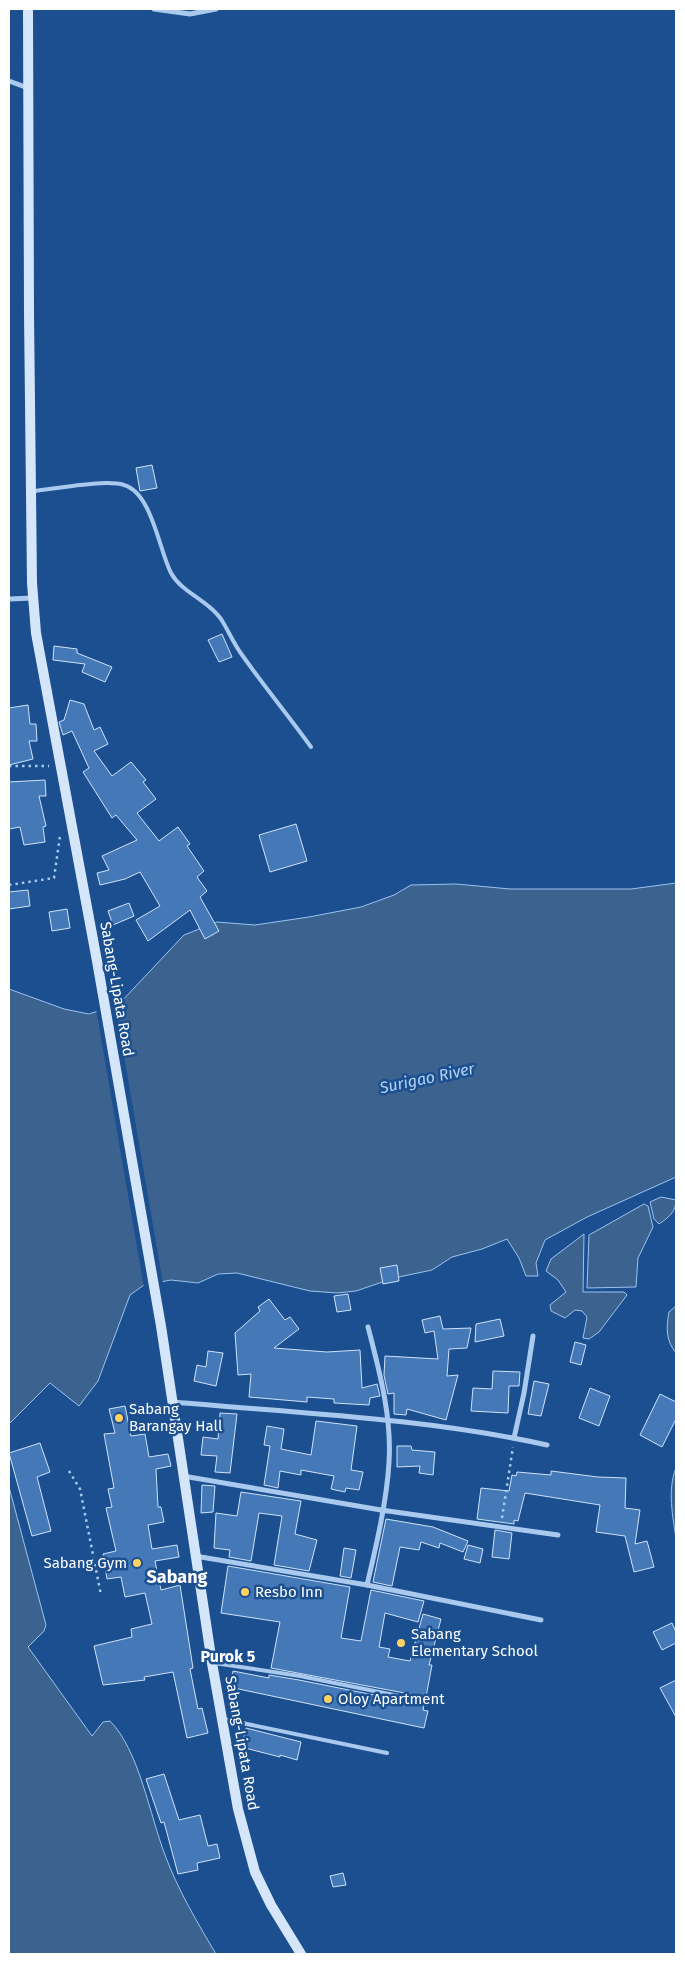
<svg xmlns="http://www.w3.org/2000/svg" width="685" height="1963" viewBox="0 0 685 1963" font-family="'Fira Sans',sans-serif">
<rect width="100%" height="100%" fill="#1b4f8f"/>
<!-- water -->
<g fill="#3c6290" stroke="#9cc4f0">
<polygon points="676,883 676,1177 587,1217 545,1240 536,1263 538,1276 526,1276 519,1258 507,1239 482,1249 452,1257 432,1270 394,1278 356,1291 337,1293 310,1291 237,1273 218,1274 198,1283 171,1280 144,1285 130,1295 98,1381 79,1406 50,1383 9,1424 9,989 64,1009 89,1014 119,1004 184,935 217,922 255,925 309,917 361,907 394,895 411,885 456,884 510,889 631,889"/>
<path d="M661 1197 676 1200C676 1212 668 1218 659 1224L654 1219 650 1202Z"/>
<polygon points="644,1204 648,1206 653,1227 638,1258 636,1287 587,1288 589,1235"/>
<polygon points="584,1234 583,1292 624,1292 627,1295 599,1332 589,1339 583,1338 587,1317 582,1311 575,1310 565,1318 551,1311 550,1305 566,1292 558,1280 546,1271 551,1259"/>
<path d="M676 1306V1353C666 1341 666 1328 669 1312Z"/>
<path d="M676 1468V1539C673 1517 667 1490 676 1468Z"/>
<path d="M9 1487 46 1625 44 1631 28 1647 92 1736 103 1722 110 1721C139 1750 150 1816 165 1855 178 1890 197 1922 216 1954H9Z"/>
</g>
<!-- pier -->
<polygon fill="#1b4f8f" points="115,1003 163,1284 144,1288 96,1009"/>
<!-- building -->
<g fill="#4478b7" stroke="#cfe3fa">
<polygon points="152,465 157,488 140,491 136,468"/>
<polygon points="222,634 232,657 219,662 208,640"/>
<polygon points="54,646 77,649 77,653 112,667 105,682 82,672 85,664 53,660"/>
<polygon points="70,700 84,704 94,730 100,727 108,744 94,751 112,776 131,762 146,780 143,782 156,799 137,813 159,841 178,827 190,844 187,846 204,871 197,877 207,891 200,897 219,931 205,939 190,910 148,941 136,920 160,906 140,872 125,879 100,885 97,873 109,870 102,856 137,840 116,815 112,818 83,772 89,768 72,731 63,735 59,722 64,720"/>
<polygon points="28,705 30,724 36,724 37,741 29,741 33,759 9,765 9,708"/>
<polygon points="45,780 46,796 39,796 46,826 43,827 45,842 24,845 20,827 9,829 9,782"/>
<polygon points="296,824 307,861 270,872 259,835"/>
<polygon points="28,890 30,906 9,909 9,892"/>
<polygon points="129,903 134,916 113,925 108,911"/>
<polygon points="67,909 70,928 52,931 49,912"/>
<polygon points="397,1265 399,1281 383,1284 380,1268"/>
<polygon points="348,1294 351,1310 337,1312 334,1296"/>
<polygon points="269,1299 285,1320 290,1317 299,1329 274,1348 327,1352 360,1350 362,1388 377,1384 380,1396 370,1398 369,1405 334,1403 334,1399 307,1397 307,1402 249,1397 251,1374 238,1375 235,1333 260,1311 258,1307"/>
<polygon points="440,1316 443,1329 471,1328 467,1348 449,1349 447,1376 458,1375 446,1420 407,1409 406,1415 394,1414 394,1393 388,1394 384,1375 385,1356 438,1359 434,1331 425,1333 422,1320"/>
<polygon points="500,1319 504,1336 475,1342 476,1324"/>
<polygon points="575,1342 586,1345 581,1365 570,1362"/>
<polygon points="208,1351 223,1353 216,1386 194,1381 197,1365 206,1367"/>
<polygon points="493,1371 520,1372 519,1386 509,1386 508,1413 471,1411 473,1388 492,1389"/>
<polygon points="534,1381 549,1384 541,1416 528,1414"/>
<polygon points="590,1388 610,1396 599,1426 579,1418"/>
<polygon points="660,1394 676,1402 676,1419 662,1447 640,1435"/>
<polygon points="125,1406 131,1436 145,1434 149,1457 168,1454 171,1466 156,1469 158,1507 161,1507 164,1522 148,1525 152,1549 177,1545 179,1557 155,1561 161,1590 180,1585 193,1668 190,1669 198,1709 202,1708 208,1733 187,1738 173,1672 144,1677 145,1680 103,1685 94,1646 132,1637 131,1629 152,1624 145,1593 125,1597 121,1577 107,1579 103,1554 116,1551 106,1508 112,1507 108,1489 114,1488 104,1434 115,1433 109,1409"/>
<polygon points="220,1413 237,1414 230,1473 215,1472 217,1456 201,1455 203,1437 218,1439"/>
<polygon points="316,1421 357,1426 351,1470 363,1472 359,1490 346,1488 345,1492 331,1489 334,1476 301,1470 301,1475 280,1471 278,1488 264,1485 270,1446 264,1445 267,1426 284,1429 281,1449 311,1455"/>
<polygon points="40,1443 50,1472 37,1477 51,1531 32,1536 9,1453"/>
<polygon points="397,1446 411,1446 412,1450 435,1452 433,1475 419,1473 420,1466 397,1467"/>
<polygon points="551,1471 598,1477 626,1478 625,1508 640,1510 635,1544 647,1541 654,1567 634,1572 625,1536 596,1532 600,1505 525,1493 518,1521 514,1520 514,1524 477,1519 481,1488 509,1491 512,1475 516,1476 517,1472 551,1475"/>
<polygon points="202,1485 215,1486 213,1512 201,1513"/>
<polygon points="241,1492 301,1501 295,1534 317,1540 309,1571 274,1565 282,1516 259,1513 251,1561 229,1557 230,1550 214,1548 216,1513 237,1516"/>
<polygon points="386,1519 433,1527 468,1541 463,1552 440,1543 439,1548 421,1542 419,1550 400,1547 392,1586 373,1582"/>
<polygon points="495,1530 512,1533 509,1559 492,1557"/>
<polygon points="468,1545 483,1549 480,1563 464,1559"/>
<polygon points="344,1548 356,1550 351,1578 340,1576"/>
<polygon points="228,1566 350,1587 341,1638 361,1641 371,1590 424,1601 418,1622 385,1613 379,1647 390,1649 388,1657 410,1661 423,1614 441,1619 429,1665 432,1665 426,1697 271,1668 280,1622 221,1613"/>
<polygon points="672,1623 676,1632 676,1643 662,1650 653,1632"/>
<polygon points="233,1671 269,1678 269,1675 299,1680 424,1705 423,1710 428,1711 424,1728 229,1687"/>
<polygon points="676,1680 676,1717 660,1688"/>
<polygon points="246,1728 301,1742 297,1760 280,1755 280,1757 241,1747"/>
<polygon points="164,1774 179,1820 200,1815 208,1846 217,1844 220,1858 197,1863 198,1870 178,1874 164,1822 161,1823 146,1779"/>
<polygon points="343,1873 346,1885 333,1887 330,1876"/>
</g>
<g fill="none" stroke-linecap="round" stroke-linejoin="round">
<!-- path -->
<g stroke="#a9c9ee" stroke-width="2.5" stroke-dasharray="2.5 4" stroke-linecap="butt">
<polyline points="9,766 49,766"/>
<polyline points="9,885 54,878 60,836"/>
<polyline points="69,1471 80,1489 101,1595"/>
<polyline points="502,1518 513,1447"/>
</g>
<!-- service -->
<g stroke="#a9c9ee" stroke-width="4">
<path d="M33 491C55 489 105 479 124 485 152 493 159 550 171 573 182 593 208 600 221 619 228 630 233 642 240 652 263 685 288 715 311 747"/>
<polyline points="214,1663 300,1676 429,1702"/>
<polyline points="223,1719 387,1753"/>
</g>
<!-- minor -->
<g stroke="#a9c9ee" stroke-width="5">
<polyline points="154,9 190,14 216,9"/>
<polyline points="9,81 28,88"/>
<polyline points="9,599 33,598"/>
<path d="M173 1402C297 1413 425 1418 547 1445"/>
<polyline points="514,1438 524,1393 533,1336"/>
<polyline points="183,1476 381,1510 558,1535"/>
<polyline points="195,1556 367,1585 541,1620"/>
<path d="M367 1585C376 1547 387 1500 389 1462 392 1416 379 1370 368 1327"/>
</g>
<!-- secondary -->
<polyline stroke="#d6e6fa" stroke-width="10" points="28,9 29,313 32,583 36,633 97,961 161,1326 212,1663 238,1809 255,1872 271,1905 301,1954"/>
</g>
<!-- markers -->
<g fill="#ffd166" stroke="#1b4f8f" stroke-width="2">
<circle cx="119" cy="1418" r="5"/>
<circle cx="137" cy="1563" r="5"/>
<circle cx="245" cy="1592" r="5"/>
<circle cx="401" cy="1643" r="5"/>
<circle cx="328" cy="1699" r="5"/>
</g>
<g text-anchor="middle" dominant-baseline="central" stroke-width="5" stroke-linejoin="round" paint-order="stroke">
<!-- street labels -->
<g font-size="15" fill="#fff" stroke="#1b4f8f">
<text transform="translate(117 989) rotate(80)">Sabang-Lipata Road</text>
<text transform="translate(242 1743) rotate(80)">Sabang-Lipata Road</text>
</g>
<!-- poi labels -->
<g font-size="15" fill="#fff" stroke="#1b4f8f" text-anchor="start">
<text x="129" y="1409">Sabang<tspan x="129" dy="17">Barangay Hall</tspan></text>
<text x="127" y="1563" text-anchor="end">Sabang Gym</text>
<text x="255" y="1592">Resbo Inn</text>
<text x="411" y="1634">Sabang<tspan x="411" dy="17">Elementary School</tspan></text>
<text x="338" y="1699">Oloy Apartment</text>
</g>
<!-- water labels -->
<g font-size="16" font-style="italic" fill="#b5d3f5" stroke="#1b4f8f">
<text transform="translate(427 1078) rotate(-12)">Surigao River</text>
</g>
<!-- neighbourhood labels -->
<g font-size="16" font-weight="bold" fill="#fff" stroke="#1b4f8f">
<text x="228" y="1656">Purok 5</text>
</g>
<!-- quarter labels -->
<g font-size="18" font-weight="bold" fill="#fff" stroke="#1b4f8f">
<text x="177" y="1577">Sabang</text>
</g>
</g>
<!-- border -->
<rect width="685" height="1963" fill="none" stroke="#ffffff" stroke-width="20"/>
</svg>
